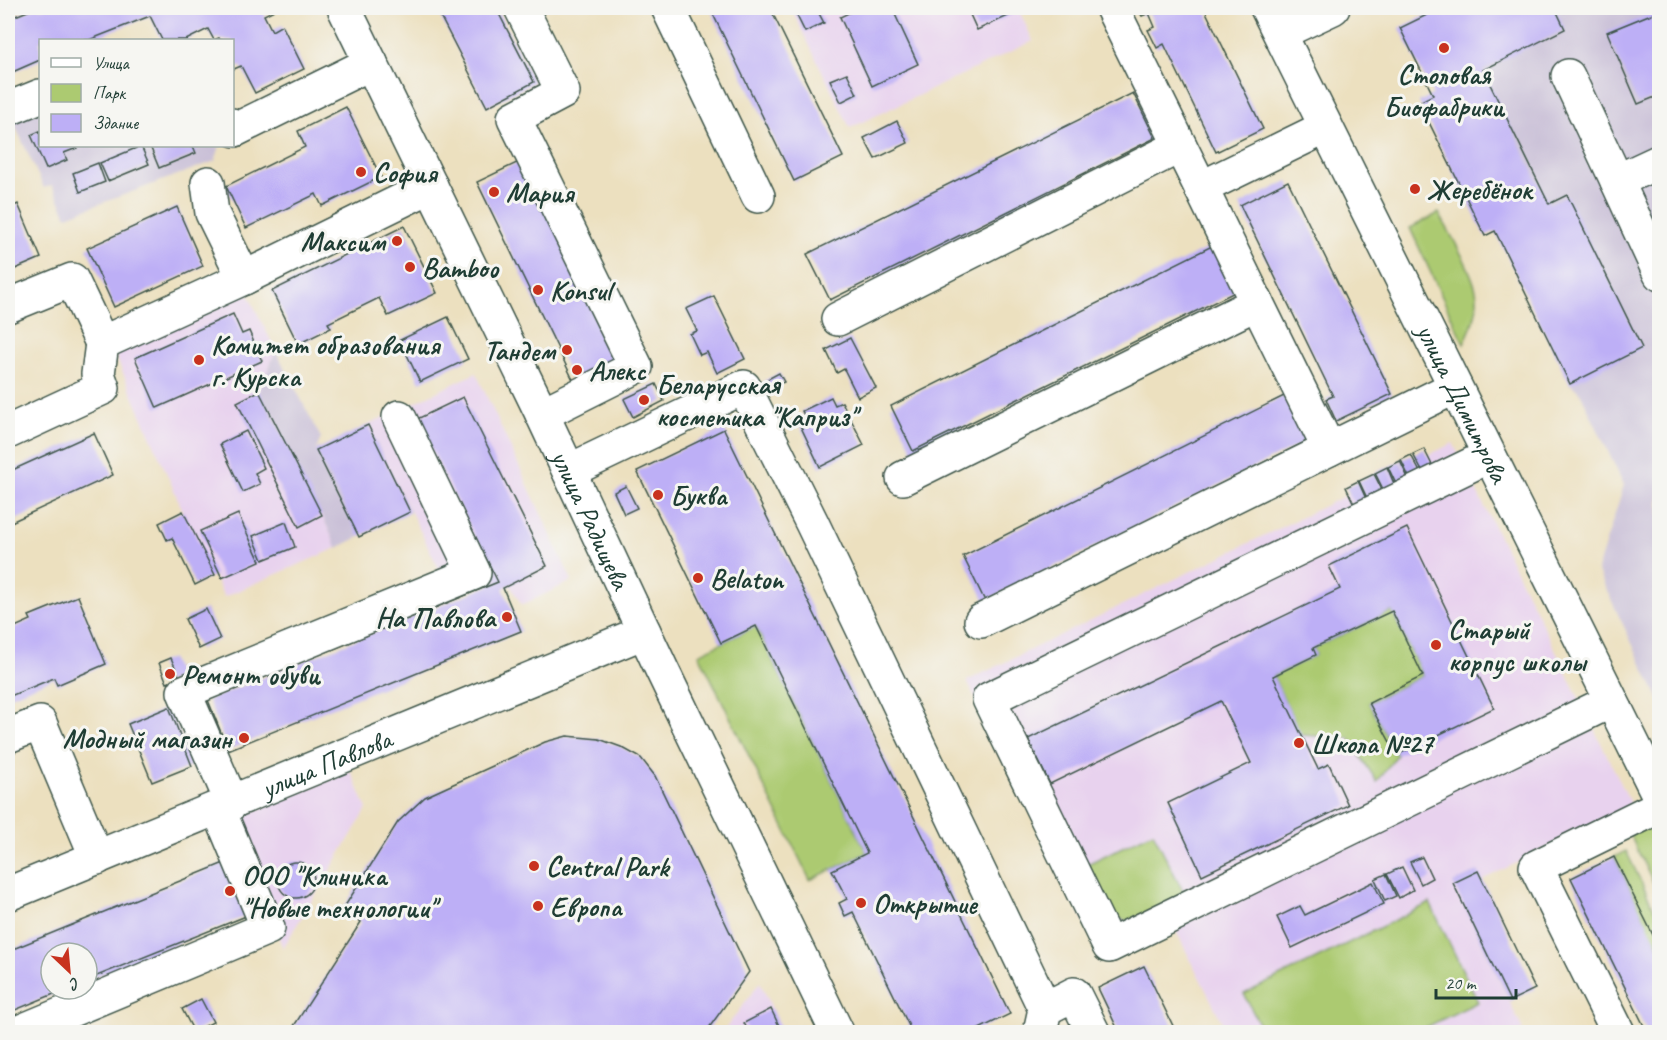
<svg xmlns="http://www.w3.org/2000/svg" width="1667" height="1040" viewBox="0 0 1667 1040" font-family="Caveat,sans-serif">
<rect width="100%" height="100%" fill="#f6f6f2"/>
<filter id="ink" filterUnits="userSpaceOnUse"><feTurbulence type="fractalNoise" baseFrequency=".0167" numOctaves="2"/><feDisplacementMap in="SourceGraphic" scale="12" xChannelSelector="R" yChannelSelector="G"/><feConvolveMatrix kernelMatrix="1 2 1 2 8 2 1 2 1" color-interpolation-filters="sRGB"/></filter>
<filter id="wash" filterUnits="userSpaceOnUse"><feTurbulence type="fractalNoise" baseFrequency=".008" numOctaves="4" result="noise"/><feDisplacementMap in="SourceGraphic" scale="24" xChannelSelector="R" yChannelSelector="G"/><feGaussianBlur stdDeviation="1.35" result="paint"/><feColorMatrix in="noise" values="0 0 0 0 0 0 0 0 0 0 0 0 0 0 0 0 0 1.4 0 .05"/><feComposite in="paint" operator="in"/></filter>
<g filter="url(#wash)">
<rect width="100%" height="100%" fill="#ece0bf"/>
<!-- built -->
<g fill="#e8d2ee">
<polygon points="791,8 1018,8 1033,41 850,128"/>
<polygon points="246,290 276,351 259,391 238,402 300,526 322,515 337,548 224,597 183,511 113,350"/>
<polygon points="476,373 572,581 522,605 510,585 501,589 490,586 478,562 442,575 368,425"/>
<polygon points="1453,443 1632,806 1482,880 1478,871 1453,883 1523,1030 1519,1032 1227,1032 1175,929 1104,963 967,681"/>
<polygon points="351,771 367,809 283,948 232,820"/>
<polygon points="760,982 783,1032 723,1032"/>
</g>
<!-- industrial -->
<g fill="#c9bfd7">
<polygon points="1441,8 1659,8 1659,700 1597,570 1624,485 1580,392 1570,384 1495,231 1485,236 1419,102 1433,94 1400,28"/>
<polygon points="40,106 40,146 220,146 215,161 67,216 52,185 44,188 11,117"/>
<polygon points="276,351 321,438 316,450 359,537 337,548 322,515 299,527 237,402 259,391"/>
</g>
<!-- green -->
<g fill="#acca71" stroke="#668452" stroke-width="1.5">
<path d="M1439 213C1450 234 1477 277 1477 299 1478 315 1470 330 1464 344L1410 228Z"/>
<polygon points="1392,611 1423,676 1369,703 1397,755 1377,782 1349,738 1301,735 1273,676 1316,655 1313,648"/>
<polygon points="756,626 867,853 810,880 699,654"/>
<polygon points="1649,828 1659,846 1659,894 1628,831"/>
<polygon points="1153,832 1186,897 1128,921 1116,918 1105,911 1081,867"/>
<polygon points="1626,851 1659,919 1659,949 1614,857"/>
<polygon points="1430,903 1478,1002 1416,1032 1263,1032 1244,994"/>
</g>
<g id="blocks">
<!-- building -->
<g fill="#bdaff6">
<polygon points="35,8 278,8 264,15 272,31 282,25 304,69 255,93 241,66 234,69 232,66 232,40 220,40 219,38 214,40 208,29 186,40 162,40 150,16 89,40 40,40 40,60 8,74 8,19"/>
<polygon points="436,8 496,8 534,82 487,107"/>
<polygon points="710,8 770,8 843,157 794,181"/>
<polygon points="793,8 816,8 824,23 805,32"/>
<polygon points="859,8 892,8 918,64 872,86 840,17"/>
<polygon points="967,8 1012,8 1015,13 977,30"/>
<polygon points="1137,8 1204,8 1263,129 1216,152 1164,44 1157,48 1148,30 1155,27 1149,13 1142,16"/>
<polygon points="1441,8 1555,8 1565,29 1483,70 1549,204 1567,195 1642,348 1570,384 1495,231 1485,236 1419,102 1433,95 1400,28"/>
<polygon points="1654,8 1660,8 1660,95 1638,104 1607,32 1656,12"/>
<polygon points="847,73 857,94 841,102 830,80"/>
<polygon points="1133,93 1155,138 830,300 807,254"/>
<polygon points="346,107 381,177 322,206 316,194 246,228 226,186 305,147 298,131"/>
<polygon points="897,121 908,143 875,159 864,138"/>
<polygon points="40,131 40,146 76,146 77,148 64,153 67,160 46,169 31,135"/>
<polygon points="141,146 149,164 108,181 100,163"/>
<polygon points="150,146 193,146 196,153 159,168"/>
<polygon points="523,160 624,368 578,390 477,182"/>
<polygon points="98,163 105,182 80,192 73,173"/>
<polygon points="1288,181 1392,394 1336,421 1326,399 1333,396 1240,205"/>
<polygon points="18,204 41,258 8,272 8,209"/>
<polygon points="177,207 203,266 114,307 87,248"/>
<polygon points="404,226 437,293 388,316 379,298 328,323 331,328 298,344 272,291"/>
<polygon points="1216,244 1239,290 913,451 891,406"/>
<polygon points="714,296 745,359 717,373 707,352 700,355 690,334 697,331 686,309"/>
<polygon points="233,314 242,334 249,331 262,361 157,408 135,358"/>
<polygon points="448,317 468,359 420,382 400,340"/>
<polygon points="850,338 876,388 858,397 844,369 837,373 826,350"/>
<polygon points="779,373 784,382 768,390 764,381"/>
<polygon points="656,384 664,401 633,417 624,399"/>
<polygon points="259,391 322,515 299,527 237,402"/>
<polygon points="1288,394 1311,439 985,601 963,556"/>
<polygon points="463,397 547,566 503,588 521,631 228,750 208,700 498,582 417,419"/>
<polygon points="831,397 835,405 842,402 864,445 820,467 799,423 806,419 802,411"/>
<polygon points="368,425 410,512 359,537 316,450"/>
<polygon points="724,429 1010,1014 973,1032 912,1032 853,912 845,916 839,903 847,899 832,870 867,853 828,773 756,626 721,643 637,471"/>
<polygon points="246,431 264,468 255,473 260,484 243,492 220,444"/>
<polygon points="94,433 113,475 9,523 8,472"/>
<polygon points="1424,449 1433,467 1423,473 1413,454"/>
<polygon points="1411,455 1421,474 1410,479 1401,460"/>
<polygon points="1400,461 1409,480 1397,486 1388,467"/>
<polygon points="1387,467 1395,486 1384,491 1375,473"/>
<polygon points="1374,474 1383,492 1368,500 1359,481"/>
<polygon points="1358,481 1367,501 1355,506 1346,487"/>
<polygon points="626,486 637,508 624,514 614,492"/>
<polygon points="183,511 215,575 195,585 172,538 167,540 159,523"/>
<polygon points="238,514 260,561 222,578 200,531"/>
<polygon points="286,522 295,547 263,560 253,536"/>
<polygon points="1407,528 1494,708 1397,755 1369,703 1423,676 1392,611 1313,648 1316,655 1273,676 1318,769 1329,764 1348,805 1202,875 1168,803 1251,763 1221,701 1050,784 1028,739 1340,589 1329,566"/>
<polygon points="78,596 106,664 57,685 54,678 8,697 8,630 31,620 29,616"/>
<polygon points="206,609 220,639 199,649 185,619"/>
<polygon points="171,658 180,678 167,683 159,663"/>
<polygon points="169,707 192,766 152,782 128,724"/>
<polygon points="567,736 599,739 621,747 641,758 655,776 749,972 706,1032 290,1032 361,922 343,909 398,822 425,797 545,742"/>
<polygon points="1422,857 1432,878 1421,884 1410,862"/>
<polygon points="1614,857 1660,949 1660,1032 1647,1032 1571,878"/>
<polygon points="229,861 251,914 87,980 87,953 51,953 51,989 66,989 8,1013 8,951"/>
<circle cx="296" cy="880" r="18"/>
<polygon points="1402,867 1413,890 1399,898 1387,874"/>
<polygon points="1478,871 1535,989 1510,1001 1453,883"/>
<polygon points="1386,874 1396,896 1385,901 1375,879"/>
<polygon points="1373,882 1384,904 1292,948 1277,917 1300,906 1305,915"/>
<polygon points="1144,966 1176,1032 1119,1032 1098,988"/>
<polygon points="201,999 213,1022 194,1032 182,1009"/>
<polygon points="771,1009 782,1032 749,1032 744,1023"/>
</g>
</g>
</g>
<g filter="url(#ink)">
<use href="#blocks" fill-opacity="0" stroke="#3e5549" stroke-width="1.5"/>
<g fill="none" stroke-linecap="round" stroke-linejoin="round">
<!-- minor casing -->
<g stroke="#3e5549" stroke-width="36">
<g id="minor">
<polyline points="521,8 563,92 514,118 636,367 542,414"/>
<polyline points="668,8 758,196"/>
<polyline points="1112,8 1201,188"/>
<polyline points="1280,33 1333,8"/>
<polyline points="1568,76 1617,181 1660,161"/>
<polyline points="8,109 40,96"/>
<polyline points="232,125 235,130 371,63"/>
<polyline points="1617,181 1660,274"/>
<polyline points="208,183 212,213 244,278"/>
<polyline points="1257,303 1329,449"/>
<polyline points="8,306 72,280 102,343"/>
<polyline points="838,319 1180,146"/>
<polyline points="8,432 103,388 98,374 102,343 244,278 431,186"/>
<polyline points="1489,456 989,699 1109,946 1611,701"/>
<polyline points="569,471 744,387 812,523 1045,1009 1040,1032"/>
<polyline points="903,478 1257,303 1201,188 1326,127"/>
<polyline points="981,621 1455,387"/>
<polyline points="8,736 40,723 97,858"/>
<polyline points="232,803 184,692 474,573 399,417"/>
<polyline points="1045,1009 1074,994 1093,1032"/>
<polyline points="19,1032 268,928 218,808"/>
<polyline points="1618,1032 1536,867 1660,806"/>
</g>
</g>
<!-- major casing -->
<g stroke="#3e5549" stroke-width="36">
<g id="major">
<path id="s1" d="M344 8 542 414 662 670 837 1032"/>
<path id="s2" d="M1267 8 1660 798"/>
<path id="s3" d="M8 894 644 632"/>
</g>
</g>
<!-- minor -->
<use href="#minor" stroke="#fff" stroke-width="33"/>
<!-- major -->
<use href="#major" stroke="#fff" stroke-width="33"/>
</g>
</g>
<!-- markers -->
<g fill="#c8321e" stroke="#f6f6f2" stroke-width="2">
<circle cx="1444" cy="48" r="6"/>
<circle cx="361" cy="172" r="6"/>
<circle cx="1415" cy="189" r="6"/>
<circle cx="494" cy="192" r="6"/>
<circle cx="397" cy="241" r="6"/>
<circle cx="410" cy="267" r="6"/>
<circle cx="538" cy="290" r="6"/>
<circle cx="567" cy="350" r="6"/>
<circle cx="199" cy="360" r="6"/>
<circle cx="577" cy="370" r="6"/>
<circle cx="644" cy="400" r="6"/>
<circle cx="658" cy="495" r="6"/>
<circle cx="698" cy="578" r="6"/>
<circle cx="507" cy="617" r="6"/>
<circle cx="1436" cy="645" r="6"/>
<circle cx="170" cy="674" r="6"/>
<circle cx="244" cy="738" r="6"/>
<circle cx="1299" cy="743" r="6"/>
<circle cx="534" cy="866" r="6"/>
<circle cx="230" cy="891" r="6"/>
<circle cx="861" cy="903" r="6"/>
<circle cx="538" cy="906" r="6"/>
</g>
<g text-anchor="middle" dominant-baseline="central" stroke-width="6" stroke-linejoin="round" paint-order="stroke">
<!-- poi labels -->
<g font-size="28" font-weight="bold" fill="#1f3d34" stroke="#f6f6f2" text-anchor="start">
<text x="1444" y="74" text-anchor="middle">Столовая<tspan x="1444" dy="32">Биофабрики</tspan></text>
<text x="373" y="172">София</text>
<text x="1427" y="189">Жеребёнок</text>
<text x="506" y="192">Мария</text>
<text x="385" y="241" text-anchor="end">Максим</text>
<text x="422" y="267">Bamboo</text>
<text x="550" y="290">Konsul</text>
<text x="211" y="344">Комитет образования<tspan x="211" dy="32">г. Курска</tspan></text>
<text x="555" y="350" text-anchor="end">Тандем</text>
<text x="589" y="370">Алекс</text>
<text x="656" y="384">Беларусская<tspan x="656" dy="32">косметика "Каприз"</tspan></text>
<text x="670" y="495">Буква</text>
<text x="710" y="578">Belaton</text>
<text x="495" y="617" text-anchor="end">На Павлова</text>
<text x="1448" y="629">Старый<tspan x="1448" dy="32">корпус школы</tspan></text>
<text x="182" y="674">Ремонт обуви</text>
<text x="232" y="738" text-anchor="end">Модный магазин</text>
<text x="1311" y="743">Школа №27</text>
<text x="546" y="866">Central Park</text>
<text x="242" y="875">ООО "Клиника<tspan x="242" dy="32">"Новые технологии"</tspan></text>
<text x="873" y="903">Открытие</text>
<text x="550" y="906">Европа</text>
</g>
<!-- street labels -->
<g font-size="28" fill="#1f3d34" stroke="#f6f6f2">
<text stroke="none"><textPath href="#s2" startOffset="441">улица Димитрова</textPath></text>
<text stroke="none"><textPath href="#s1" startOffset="568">улица Радищева</textPath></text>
<text stroke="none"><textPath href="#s3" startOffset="344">улица Павлова</textPath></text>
</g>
</g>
<!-- margin -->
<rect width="1667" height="1040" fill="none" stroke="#f6f6f2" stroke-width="30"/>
<!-- legend -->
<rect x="39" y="39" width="195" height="108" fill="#f6f6f2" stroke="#a0aca6" stroke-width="1.5"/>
<rect x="51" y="58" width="30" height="9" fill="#ffffff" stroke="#a0aca6" stroke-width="1.5"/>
<text x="93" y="69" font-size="18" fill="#1f3d34">Улица</text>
<rect x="51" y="84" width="30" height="18" fill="#acca71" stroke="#a0aca6" stroke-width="1.5"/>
<text x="93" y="99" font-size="18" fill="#1f3d34">Парк</text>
<rect x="51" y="114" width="30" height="18" fill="#bdaff6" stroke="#a0aca6" stroke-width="1.5"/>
<text x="93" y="129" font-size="18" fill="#1f3d34">Здание</text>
<!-- north arrow -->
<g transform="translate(69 971) rotate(154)"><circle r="28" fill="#f6f6f2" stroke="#a0aca6" stroke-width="1.5"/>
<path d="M0-4.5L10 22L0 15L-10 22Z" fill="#c8321e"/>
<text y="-9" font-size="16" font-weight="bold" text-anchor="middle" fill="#1f3d34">С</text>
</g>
<!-- scale -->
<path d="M1436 989v9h80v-9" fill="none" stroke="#1f3d34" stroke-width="3"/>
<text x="1445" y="989" font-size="18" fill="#1f3d34" stroke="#f6f6f2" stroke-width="4.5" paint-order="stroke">20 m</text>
</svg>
